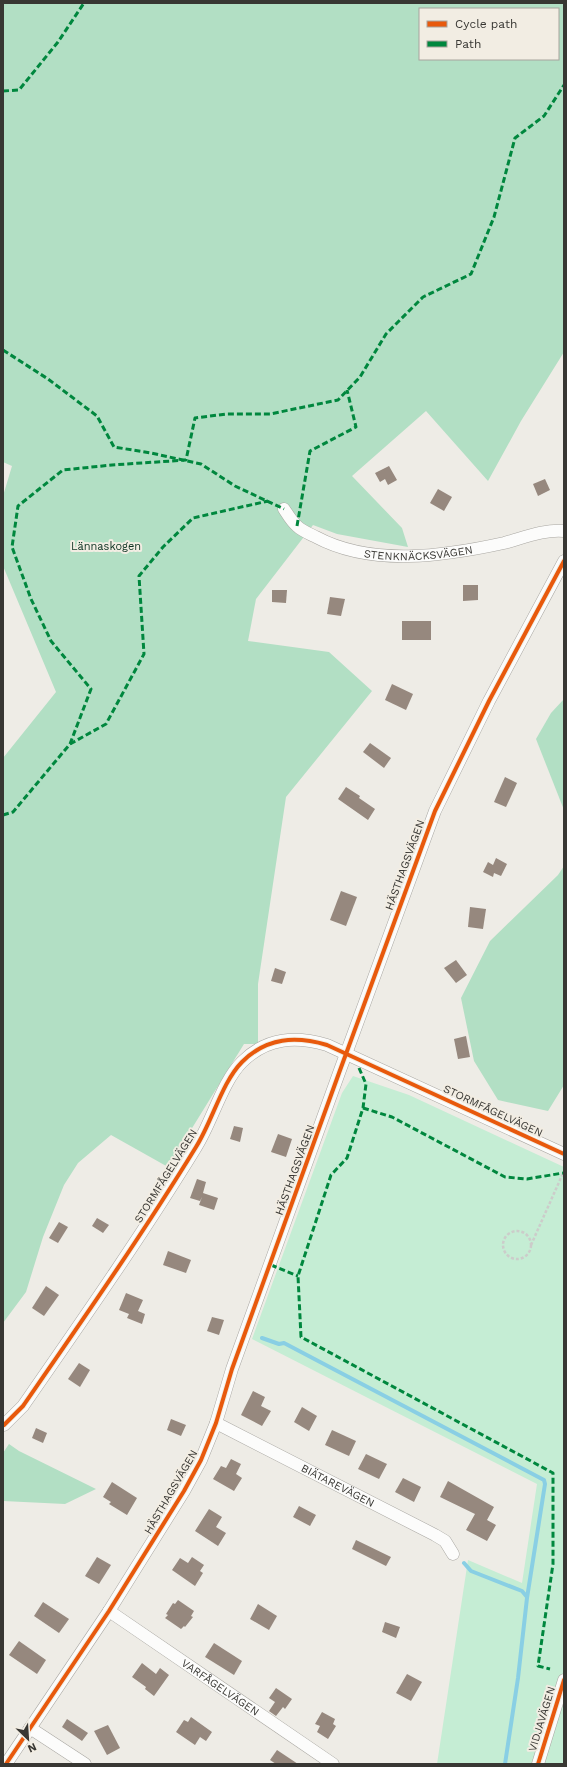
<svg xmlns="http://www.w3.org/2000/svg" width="567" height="1767" viewBox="0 0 567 1767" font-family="'Work Sans',sans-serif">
<rect width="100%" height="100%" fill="#eeece6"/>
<!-- green -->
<polygon fill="#c5edd4" points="353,1076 409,1095 564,1167 564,1764 437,1764 468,1560 522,1583 537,1484 252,1339 342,1093"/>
<!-- forest -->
<g fill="#b2dfc4" fill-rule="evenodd">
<path d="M3 3H564V352L521 421 488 481 426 411 352 476 402 528 408 547 337 534 313 525 256 599 248 641 329 652 372 691 286 797 258 984V1044H244L168 1167 111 1135 78 1163 64 1185 43 1237 26 1292 3 1323V758L56 692 3 566V496L12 466 3 462ZM420 9H558V59H420Z"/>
<polygon points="564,699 564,810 536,739 551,713"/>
<polygon points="564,866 564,1085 548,1111 498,1100 474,1061 461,998 490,941 558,875"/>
<polygon points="9,1444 19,1451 96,1489 65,1504 3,1501 3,1453"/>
</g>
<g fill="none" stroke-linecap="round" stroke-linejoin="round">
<!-- stream -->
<g stroke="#89cfe4" stroke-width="4">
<polyline points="262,1338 279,1344 284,1343 544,1480 545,1484 527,1598 518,1678 505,1764"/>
<polyline points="464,1563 471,1571 522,1591 527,1597"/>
</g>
</g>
<!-- building -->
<g fill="#96887e">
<polygon points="389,466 397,480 388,485 385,479 380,482 375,473"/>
<polygon points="545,479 550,490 538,496 533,484"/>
<polygon points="438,489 452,497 444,511 430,503"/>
<polygon points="463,585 478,585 478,600 463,601"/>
<polygon points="272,590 287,590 286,603 272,602"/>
<polygon points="330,597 345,599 341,616 327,614"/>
<rect x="402" y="621" width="29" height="19"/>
<polygon points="392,684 413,694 406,710 385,700"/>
<polygon points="370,743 391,758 384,768 363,752"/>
<polygon points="505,777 517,783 506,807 494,802"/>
<polygon points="346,787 360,796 359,798 375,809 368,820 338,799"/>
<polygon points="496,858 507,864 501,876 494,873 493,877 483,872 488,862 493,865"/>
<polygon points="341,891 357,897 346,926 330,920"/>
<polygon points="470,907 486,909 483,929 468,927"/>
<polygon points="456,960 467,975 456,983 444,968"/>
<polygon points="275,968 286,972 282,984 271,981"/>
<polygon points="466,1036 470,1057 458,1059 454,1039"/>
<polygon points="234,1126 243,1128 240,1142 230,1139"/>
<polygon points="278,1134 292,1139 286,1157 271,1152"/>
<polygon points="197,1179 206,1182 203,1193 218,1198 214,1210 199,1205 202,1197 200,1201 190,1198"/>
<polygon points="97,1218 109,1225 103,1233 92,1226"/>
<polygon points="59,1222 68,1227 58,1243 49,1238"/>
<polygon points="168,1251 191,1260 186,1273 163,1265"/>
<polygon points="46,1286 59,1295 44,1316 32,1308"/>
<polygon points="126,1293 143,1300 138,1311 145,1314 142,1324 127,1318 129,1314 119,1310"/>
<polygon points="212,1317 224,1320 219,1335 207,1331"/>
<polygon points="79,1363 90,1370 80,1387 68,1379"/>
<polygon points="253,1391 265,1397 261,1406 271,1411 262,1426 241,1415"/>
<polygon points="302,1407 317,1416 309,1431 294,1422"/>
<polygon points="171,1419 186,1425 181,1436 167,1430"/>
<polygon points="36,1428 47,1433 43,1443 32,1438"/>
<polygon points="332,1430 356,1441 349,1456 325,1445"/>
<polygon points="366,1454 387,1464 379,1479 358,1469"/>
<polygon points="231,1459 241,1464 236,1474 242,1478 234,1491 213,1479 221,1466 226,1468"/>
<polygon points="403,1478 421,1487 414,1502 395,1492"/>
<polygon points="448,1481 494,1507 487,1520 496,1525 487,1541 466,1530 475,1514 440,1497"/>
<polygon points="112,1482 137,1498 127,1515 109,1504 111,1502 103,1497"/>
<polygon points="299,1506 316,1515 310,1526 293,1517"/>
<polygon points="209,1509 222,1517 216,1527 226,1533 218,1546 195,1531"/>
<polygon points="356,1540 391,1557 386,1566 352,1549"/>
<polygon points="97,1557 111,1565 99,1584 85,1576"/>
<polygon points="192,1557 204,1565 200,1571 203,1573 195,1586 172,1570 180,1558 188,1563"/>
<polygon points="178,1600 194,1611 191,1616 193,1617 185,1627 184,1626 181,1629 165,1618 168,1615 166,1614 173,1603 175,1604"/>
<polygon points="43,1602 69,1619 59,1633 34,1616"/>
<polygon points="258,1604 277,1616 269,1630 250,1619"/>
<polygon points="385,1622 400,1627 396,1638 382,1632"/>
<polygon points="19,1641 46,1660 37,1674 9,1655"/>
<polygon points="214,1643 242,1661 234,1675 205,1657"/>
<polygon points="142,1663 156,1674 160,1668 169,1675 154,1696 145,1689 146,1687 132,1677"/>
<polygon points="407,1674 422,1682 411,1701 396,1693"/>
<polygon points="276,1688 292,1699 285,1709 283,1707 276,1716 269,1711 275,1702 269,1698"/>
<polygon points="322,1712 335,1719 333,1724 336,1726 328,1739 317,1732 320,1726 315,1724"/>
<polygon points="191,1717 212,1732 206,1741 200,1737 195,1745 176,1732 184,1720 188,1722"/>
<polygon points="67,1719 88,1733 82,1741 62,1727"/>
<polygon points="108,1725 120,1748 107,1755 94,1731"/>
<polygon points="277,1750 298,1764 276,1764 270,1760"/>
</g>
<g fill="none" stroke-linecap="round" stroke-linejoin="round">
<!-- minor casing -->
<g stroke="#a9a7a2" stroke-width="13">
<g id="minor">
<path id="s1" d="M284 509C288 515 292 522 297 526 302 531 310 534 316 537 372 567 445 556 504 543 523 538 545 529 564 531"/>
<path id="s2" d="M216 1423 435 1535 445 1541 453 1554"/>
<path d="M4 1425 23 1406C82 1321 142 1235 196 1147 212 1122 222 1082 242 1062 267 1037 296 1036 327 1045L564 1154"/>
<path id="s3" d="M109 1611 333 1764"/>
<polyline points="30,1728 85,1764"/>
<polyline points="6,1764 109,1611 184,1491 201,1460 216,1423 232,1369 339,1073 435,811 489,701 564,561"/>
<polyline points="538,1764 564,1680"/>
</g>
</g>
<!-- path -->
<g stroke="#ccccca" stroke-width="2.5" stroke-dasharray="3 2" stroke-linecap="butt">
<circle cx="517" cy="1245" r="14"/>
<polyline points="531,1245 564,1171"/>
</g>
<!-- minor -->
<use href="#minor" stroke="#fcfcfb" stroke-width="12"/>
<!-- quiet -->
<g stroke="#00873e" stroke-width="3" stroke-dasharray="6 3" stroke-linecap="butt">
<polyline points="3,91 19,90 58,42 84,3"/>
<polyline points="3,350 48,379 97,416 114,447 151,453 201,464 235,486 284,509"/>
<polyline points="297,526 310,451 356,427 347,390"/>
<polyline points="70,744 106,724 144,654 139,576 163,547 193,518 268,501"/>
<polyline points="3,815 13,812 70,744 91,689 51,641 31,599 12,547 18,506 63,470 112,465 186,460 195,418 226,414 270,414 338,400 360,377 386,334 423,297 471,274 494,217 515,138 544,116 564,85"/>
<polyline points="359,1068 366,1084 363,1108 347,1158 331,1175 298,1276 301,1337 553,1473 553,1564 538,1666 550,1669"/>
<polyline points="363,1108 392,1117 505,1177 527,1179 563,1173"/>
<polyline points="271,1265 298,1276"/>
</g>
<!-- cycleway casing -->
<g stroke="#f2ede3" stroke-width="6">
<g id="cycleway">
<path d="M4 1425 23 1406C82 1321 142 1235 196 1147 212 1122 222 1082 242 1062 267 1037 296 1036 327 1045L564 1154"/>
<polyline points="6,1764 109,1611 184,1491 201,1460 216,1423 232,1369 339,1073 435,811 489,701 564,561"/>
<polyline points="538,1764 564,1680"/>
</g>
</g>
<!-- cycleway -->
<use href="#cycleway" stroke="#e8590c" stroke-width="4"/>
</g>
<g text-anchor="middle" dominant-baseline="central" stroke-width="4" stroke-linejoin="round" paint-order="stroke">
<!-- park labels -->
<g font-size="11" fill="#0b3120" stroke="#f2ede3">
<text x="106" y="546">Lännaskogen</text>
</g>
<!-- street labels -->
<g font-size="11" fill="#383733" stroke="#f2ede3">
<text stroke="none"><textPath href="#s1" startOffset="149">STENKNÄCKSVÄGEN</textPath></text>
<text transform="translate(405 865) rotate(-70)">HÄSTHAGSVÄGEN</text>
<text transform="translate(493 1111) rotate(25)">STORMFÅGELVÄGEN</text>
<text transform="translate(295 1170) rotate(-70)">HÄSTHAGSVÄGEN</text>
<text transform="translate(166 1176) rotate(-58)">STORMFÅGELVÄGEN</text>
<text stroke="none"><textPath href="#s2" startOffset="137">BIÄTAREVÄGEN</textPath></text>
<text transform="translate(171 1492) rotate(-60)">HÄSTHAGSVÄGEN</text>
<text stroke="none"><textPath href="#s3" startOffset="135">VARFÅGELVÄGEN</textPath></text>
<text transform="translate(542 1719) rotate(-73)">VIDJAVÄGEN</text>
</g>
</g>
<!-- border -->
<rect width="567" height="1767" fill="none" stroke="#383733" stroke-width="8"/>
<!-- legend -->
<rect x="419" y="8" width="140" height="52" fill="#f2ede3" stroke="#a8a49d"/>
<rect x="427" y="21" width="20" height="6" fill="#e8590c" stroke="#a8a49d"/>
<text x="455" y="28" font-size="12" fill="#383733">Cycle path</text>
<rect x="427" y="41" width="20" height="6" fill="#00873e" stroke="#a8a49d"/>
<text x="455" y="48" font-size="12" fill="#383733">Path</text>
<!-- north arrow -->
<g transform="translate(28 1739) rotate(155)" stroke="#f2ede3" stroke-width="3" paint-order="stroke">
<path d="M0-3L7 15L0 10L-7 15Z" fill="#383733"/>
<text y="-6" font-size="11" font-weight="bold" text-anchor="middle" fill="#383733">N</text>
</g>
</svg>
